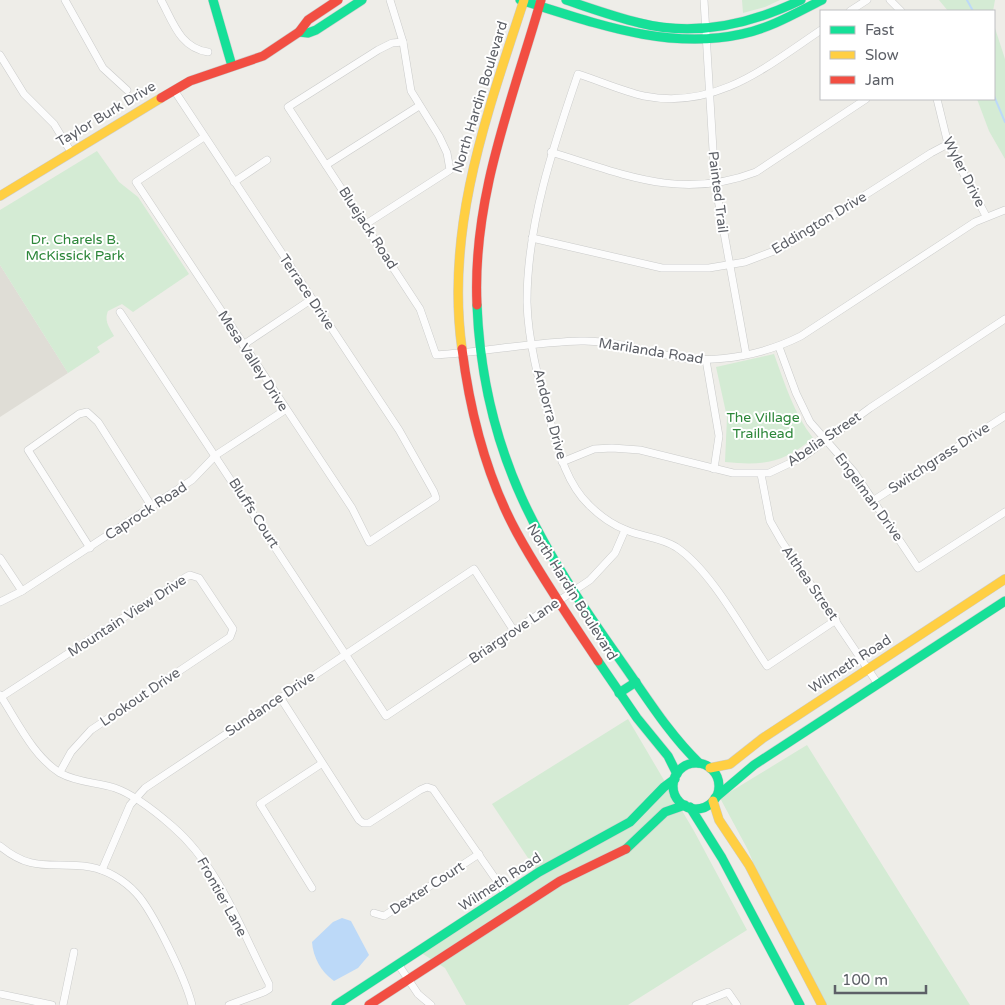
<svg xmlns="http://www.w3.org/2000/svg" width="1005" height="1005" viewBox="0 0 1005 1005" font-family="'Varela Round',sans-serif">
<rect width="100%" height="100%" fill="#eeede8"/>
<!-- education -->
<polygon fill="#dfddd6" points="0,265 68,373 0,417"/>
<!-- green -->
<g fill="#d4ebd4">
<polygon points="742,0 780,0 765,7 743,13"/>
<polygon points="939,0 995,0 993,11 948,11"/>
<polygon points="994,25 1005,59 1005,159 989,131 977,99 994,99"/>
<path d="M97 151 119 182 138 197 189 274 133 312 122 304 108 311C104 321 109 327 114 336L97 347 100 352 68 373 0 265V210Z"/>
<path d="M774 354C785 384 794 414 813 438 783 463 764 466 725 462L727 417 716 367Z"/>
<polygon points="628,719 694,831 747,930 628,1005 466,1005 445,968 415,949 536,870 492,804"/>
<polygon points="807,745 970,1005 821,1005 778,922 748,850 720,798"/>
</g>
<!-- water -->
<path fill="#bcd9f8" d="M342 918 351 921 369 955 358 968 334 981C321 972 313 957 312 942L333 922Z"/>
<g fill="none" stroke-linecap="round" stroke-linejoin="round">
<!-- stream -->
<g stroke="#bcd9f8" stroke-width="2">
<polyline points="967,0 973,11"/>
<polyline points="994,59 994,96 1005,122"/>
</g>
<!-- street casing -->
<g stroke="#cacbca" stroke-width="8">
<g id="street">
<polyline points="65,0 103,68 127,90"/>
<path d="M161 0C173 22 180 48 208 52"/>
<polyline points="704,0 715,183 746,354"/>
<polyline points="890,0 901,11"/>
<polyline points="850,11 867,0"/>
<path d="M821 30C766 67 716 110 644 96 622 91 600 81 578 74 553 147 527 224 527 302 528 342 539 382 550 420 558 449 566 483 589 505 599 515 613 525 626 530 642 537 660 537 676 547 711 570 743 631 767 666L836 620"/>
<path d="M403 42 392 43 378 50 288 107 420 309 436 355C485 352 533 342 581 341 616 340 648 353 682 358 722 363 765 354 801 336L975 222 1005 210"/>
<polyline points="0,55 24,94 54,124 71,152"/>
<polyline points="174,90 399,430 434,492 436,498 369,542 352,508 136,182 204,137"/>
<polyline points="937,99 948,144 986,216"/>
<path d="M551 152C623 174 681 201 756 172L866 99"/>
<polyline points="326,165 419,106"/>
<polyline points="234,182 267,160"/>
<polyline points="366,224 450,170 447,153 439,136 411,91 403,42 390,0"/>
<polyline points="532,238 662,268 709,268 745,262 782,248 931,153 948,144"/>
<polyline points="120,312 386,716 590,580 615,553 625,530"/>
<polyline points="243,345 312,299"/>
<polyline points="779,347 796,393 810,422 854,472 918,568 1005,512"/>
<polyline points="706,360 719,436 714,469"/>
<polyline points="562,462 594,449 612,448 640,450 733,473 769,473 803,457 870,408 1005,319"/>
<polyline points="761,474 770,521 782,542 878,684"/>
<polyline points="874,500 1005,416"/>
<polyline points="90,548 28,450 79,414 87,412 98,422 152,507"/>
<polyline points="0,558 22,591"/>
<polyline points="0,602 22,591 192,480 216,455 285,410"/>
<path d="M0 695C17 721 33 756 60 773 78 783 97 782 115 788 135 795 156 812 172 826 219 866 241 930 269 984V989L264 992 229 1005"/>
<polyline points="1,697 186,577 190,575 199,578 233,629 230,637 91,730 71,752 60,772"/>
<polyline points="280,697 359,820 363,823 369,823 420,790 427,787 433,789 506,894"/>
<path d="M0 846C34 874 52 861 90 867 107 870 124 880 136 893 153 911 186 980 192 1005"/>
<polyline points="102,870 130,805 145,788 474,569 514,631"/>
<polyline points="312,888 260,804 321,764"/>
<polyline points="374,913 384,916 479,854"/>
<polyline points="398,964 418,994 431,1005"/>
<polyline points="0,994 52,1005"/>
<polyline points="63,1005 74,952"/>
<polyline points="696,1005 728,992 737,1005"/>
</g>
</g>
<!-- fast casing -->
<g stroke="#cccccd" stroke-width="10">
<g id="fast">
<polyline points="213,0 232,66"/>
<path d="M520 0C592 22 666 51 742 34 771 28 796 13 822 0"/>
<path d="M566 0C590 8 615 17 640 23 695 37 751 24 801 0"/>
<polyline points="299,32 308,33 316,30 362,0"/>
<path d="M477 305C483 454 540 547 623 664 647 698 669 734 699 763"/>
<polyline points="598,661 637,718 668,756 677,774"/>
<polyline points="619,693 636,682"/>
<circle cx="696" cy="786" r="23"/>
<polyline points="715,798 754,765 1005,601"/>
<polyline points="690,807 722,858 800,1005"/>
<polyline points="626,849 665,812 685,805"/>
<polyline points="336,1005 539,872 630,822 664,787 675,779"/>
</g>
</g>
<!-- slow casing -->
<g stroke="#cccccd" stroke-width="10">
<g id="slow">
<polyline points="0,196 161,98"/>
<path d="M462 349C445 227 487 114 524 0"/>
<polyline points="710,768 730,764 763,738 1005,579"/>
<polyline points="713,801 719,820 749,865 822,1005"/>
</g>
</g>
<!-- jam casing -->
<g stroke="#cccccd" stroke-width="10">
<g id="jam">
<polyline points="161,98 190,81 263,56 299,32 308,20 338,0"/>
<path d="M477 305C472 198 512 101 541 0"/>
<path d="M462 349C470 412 486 476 517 533 541 577 570 619 598 661"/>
<polyline points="369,1005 560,881 626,849"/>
</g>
</g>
<!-- street -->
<use href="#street" stroke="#fcfcfc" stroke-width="7"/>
<!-- fast -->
<use href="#fast" stroke="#16e098" stroke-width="9"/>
<!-- slow -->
<use href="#slow" stroke="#ffcf43" stroke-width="9"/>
<!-- jam -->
<use href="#jam" stroke="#f24e42" stroke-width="9"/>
</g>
<g text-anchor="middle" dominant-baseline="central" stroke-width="4" stroke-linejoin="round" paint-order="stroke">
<!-- street labels -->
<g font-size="14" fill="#5d6067" stroke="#fff">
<text transform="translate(480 97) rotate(-73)">North Hardin Boulevard</text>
<text transform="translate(106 114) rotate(-31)">Taylor Burk Drive</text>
<text transform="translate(964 172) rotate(63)">Wyler Drive</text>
<text transform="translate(718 192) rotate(83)">Painted Trail</text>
<text transform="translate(819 223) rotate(-31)">Eddington Drive</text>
<text transform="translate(368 228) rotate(57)">Bluejack Road</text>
<text transform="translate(307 292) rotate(56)">Terrace Drive</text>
<text transform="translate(651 351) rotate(9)">Marilanda Road</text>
<text transform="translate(253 361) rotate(57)">Mesa Valley Drive</text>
<text transform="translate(550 414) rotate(75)">Andorra Drive</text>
<text transform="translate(824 439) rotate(-34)">Abelia Street</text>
<text transform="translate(939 458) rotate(-33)">Switchgrass Drive</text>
<text transform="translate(869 497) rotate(54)">Engelman Drive</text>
<text transform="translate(146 511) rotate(-33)">Caprock Road</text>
<text transform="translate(254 513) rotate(57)">Bluffs Court</text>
<text transform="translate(810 583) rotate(55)">Althea Street</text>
<text transform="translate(572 592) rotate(58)">North Hardin Boulevard</text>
<text transform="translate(127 616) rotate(-33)">Mountain View Drive</text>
<text transform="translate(514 631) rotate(-34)">Briargrove Lane</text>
<text transform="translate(850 664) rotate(-33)">Wilmeth Road</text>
<text transform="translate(140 697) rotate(-34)">Lookout Drive</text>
<text transform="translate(270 704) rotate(-34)">Sundance Drive</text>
<text transform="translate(500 882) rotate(-33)">Wilmeth Road</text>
<text transform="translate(427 888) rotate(-33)">Dexter Court</text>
<text transform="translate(222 897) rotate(61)">Frontier Lane</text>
</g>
<!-- park labels -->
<g font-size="14" fill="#2c8639" stroke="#fff">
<text x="75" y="239">Dr. Charels B.<tspan x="75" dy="16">McKissick Park</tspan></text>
<text x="763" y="417">The Village<tspan x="763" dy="16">Trailhead</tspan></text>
</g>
</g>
<!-- legend -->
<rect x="820" y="10" width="175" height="90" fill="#ffffff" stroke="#bebfc2"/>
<rect x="830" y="26" width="25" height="8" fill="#16e098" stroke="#bebfc2"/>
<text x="865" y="35" font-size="15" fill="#5d6067">Fast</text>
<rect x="830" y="51" width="25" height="8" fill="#ffcf43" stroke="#bebfc2"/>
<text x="865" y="60" font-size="15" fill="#5d6067">Slow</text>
<rect x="830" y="76" width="25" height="8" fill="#f24e42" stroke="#bebfc2"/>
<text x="865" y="85" font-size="15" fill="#5d6067">Jam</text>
<!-- scale -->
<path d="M835 985v8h91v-8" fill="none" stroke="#5d6067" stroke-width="2.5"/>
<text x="842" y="985" font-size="15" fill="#5d6067" stroke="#ffffff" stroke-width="4" paint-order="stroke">100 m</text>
</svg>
